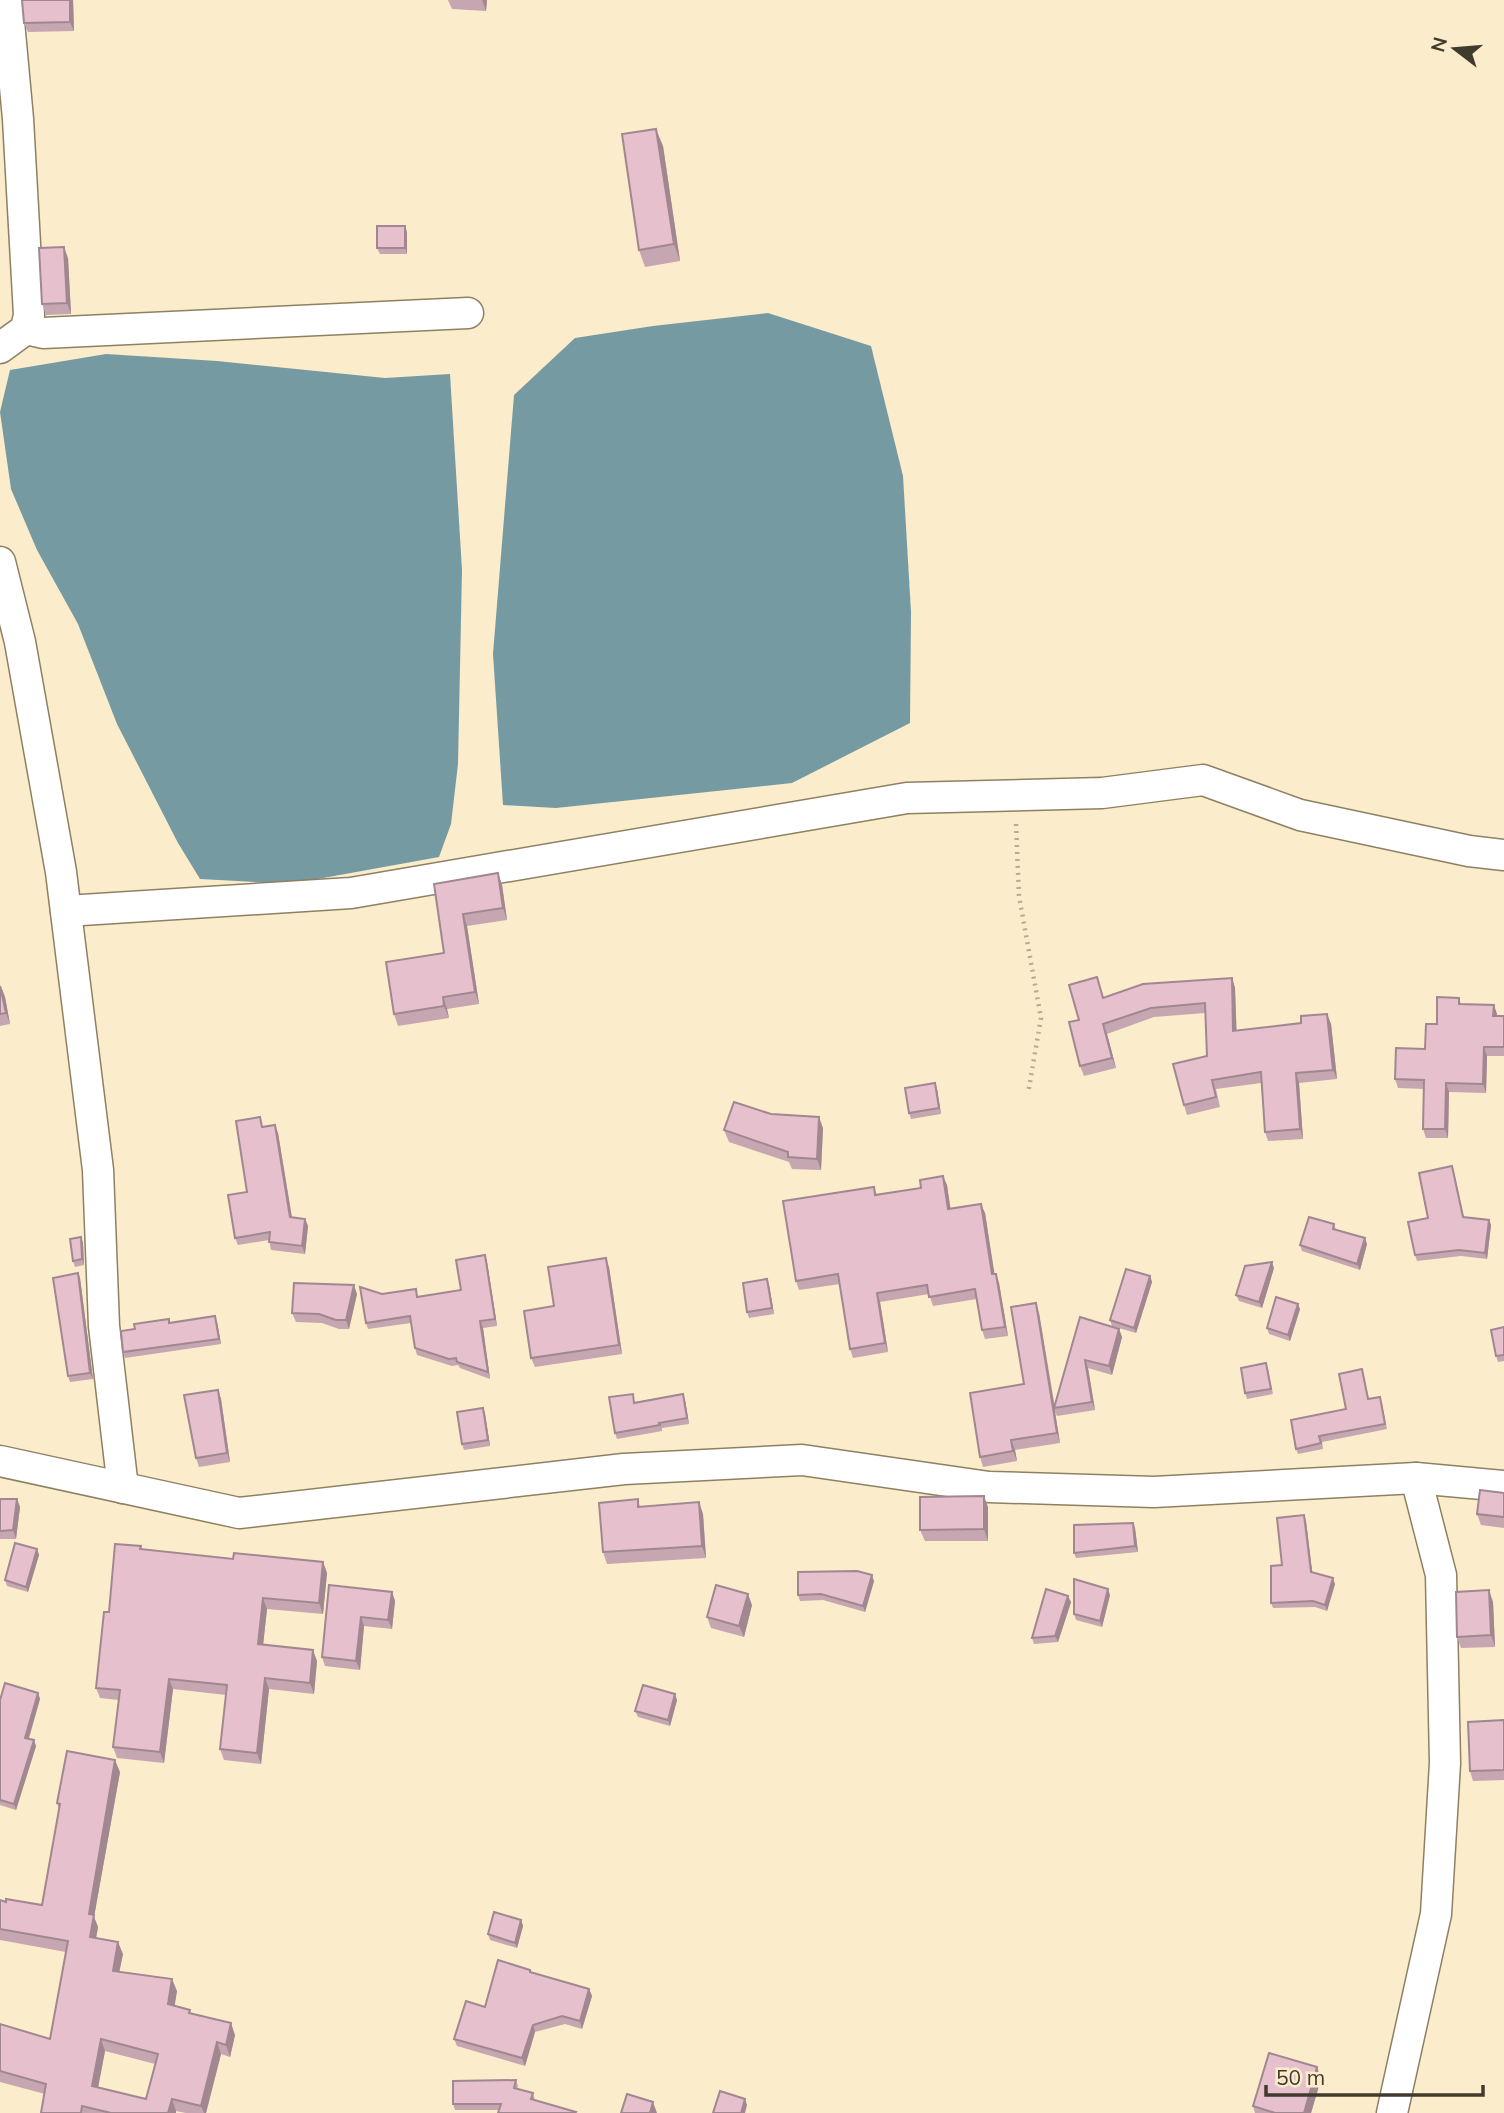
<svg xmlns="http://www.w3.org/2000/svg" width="1504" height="2113" viewBox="0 0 1504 2113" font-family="Mulish,sans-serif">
<rect width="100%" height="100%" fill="#fbeccb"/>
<!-- water -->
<g fill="#759aa2">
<polygon points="768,313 871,346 903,476 911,612 910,723 792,783 556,808 503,805 493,654 514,395 575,338 653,326"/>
<polygon points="106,354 217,361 385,378 450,374 462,570 458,764 451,824 439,857 290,884 200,879 178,843 117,724 78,624 37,550 11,489 0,412 10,370"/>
</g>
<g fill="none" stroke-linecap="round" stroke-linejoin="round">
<!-- minor casing -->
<g stroke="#8e8063" stroke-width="33">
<g id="minor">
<polyline points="26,329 43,333 468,313"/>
<polyline points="0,348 26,329 29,315 18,119 7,0"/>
<polyline points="0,562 20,642 61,872 98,1170 104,1326 123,1488"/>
<polyline points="66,911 351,893 907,798 1102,793 1203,780 1300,815 1469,851 1504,855"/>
<polyline points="0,1461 239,1513 624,1469 802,1460 989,1487 1154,1492 1416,1478 1504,1486"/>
<polyline points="1392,2113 1436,1914 1445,1763 1441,1575 1416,1478"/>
</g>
</g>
<!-- path -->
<polyline stroke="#b7ab91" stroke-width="4.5" stroke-dasharray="2 5" stroke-linecap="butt" points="1016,824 1019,896 1041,1018 1028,1094"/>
<!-- minor -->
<use href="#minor" stroke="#fff" stroke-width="30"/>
</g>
<!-- wall -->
<g fill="#c6a6b0" fill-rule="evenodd">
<polygon points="22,0 73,0 74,31 28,32 24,23"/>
<polygon points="448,0 487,0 486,11 452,9"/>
<polygon points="663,146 680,261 645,267 639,250"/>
<polygon points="407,232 407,254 380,254 377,248"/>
<polygon points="68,258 71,314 46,315 42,304"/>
<polygon points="498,873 502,885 507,920 467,926 479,1004 447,1009 449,1018 398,1026 394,1014 444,953 434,884"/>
<polygon points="1097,977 1104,998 1232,978 1235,988 1236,1031 1301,1023 1327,1014 1331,1024 1337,1079 1299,1083 1303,1139 1268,1141 1265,1132 1261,1083 1216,1089 1220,1107 1187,1115 1184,1105 1207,1056 1205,1013 1154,1017 1107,1034 1116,1068 1084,1076 1080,1066 1079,1020"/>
<polygon points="0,986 5,997 10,1024 0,1026"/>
<polygon points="1459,998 1461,1004 1494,1005 1497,1016 1504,1016 1504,1056 1487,1056 1486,1093 1449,1092 1448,1138 1426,1138 1423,1129 1424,1089 1398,1088 1395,1079 1425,1049 1437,1024"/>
<polygon points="935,1083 937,1089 941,1114 911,1119 909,1113"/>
<polygon points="771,1114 823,1128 821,1170 792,1169 789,1162 729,1142 724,1130"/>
<polygon points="263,1127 278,1133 292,1217 305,1219 308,1226 305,1254 271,1250 269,1240 238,1245 235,1238"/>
<polygon points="1454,1172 1464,1217 1489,1220 1491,1225 1487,1259 1461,1256 1417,1261 1415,1255 1428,1218"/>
<polygon points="947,1185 950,1209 985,1213 994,1274 999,1283 1008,1336 985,1339 982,1330 977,1299 933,1306 929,1294 880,1302 888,1352 853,1358 850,1349 840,1284 799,1290 796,1281 874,1187 877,1195"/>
<polygon points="1334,1224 1336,1230 1367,1244 1360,1270 1302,1251 1300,1245"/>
<polygon points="81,1237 83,1243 84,1265 75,1267 73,1261"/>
<polygon points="485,1255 487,1262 497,1326 483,1328 490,1379 460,1368 458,1365 452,1366 417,1355 415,1348 411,1323 368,1329 366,1323 382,1294 418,1297 461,1290"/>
<polygon points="609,1267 622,1354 535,1367 531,1358 554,1306"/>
<polygon points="1274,1268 1262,1308 1239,1301 1236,1295"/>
<polygon points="78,1273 80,1278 93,1379 70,1382 68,1376"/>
<polygon points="1150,1276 1152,1282 1136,1333 1112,1326 1110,1320"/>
<polygon points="769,1285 774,1314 749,1318 747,1312"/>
<polygon points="357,1294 349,1329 339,1329 322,1323 296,1322 292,1313"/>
<polygon points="1300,1309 1290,1341 1269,1334 1267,1328"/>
<polygon points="1039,1313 1055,1407 1080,1317 1119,1329 1122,1337 1112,1375 1088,1368 1095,1410 1057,1416 1055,1412 1060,1443 1015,1450 1017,1461 983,1467 980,1457 1024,1384"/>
<polygon points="217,1322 221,1344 125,1358 123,1352 170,1323"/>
<polygon points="1504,1327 1504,1361 1498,1362 1496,1356"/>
<polygon points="1268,1369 1273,1394 1247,1399 1245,1393"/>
<polygon points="1362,1369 1369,1399 1382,1403 1387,1429 1322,1442 1323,1449 1298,1454 1296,1449 1346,1409"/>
<polygon points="218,1390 221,1399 230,1462 199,1467 196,1458"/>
<polygon points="683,1394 685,1400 689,1424 662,1428 662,1431 617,1439 615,1433 635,1400 635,1402"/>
<polygon points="483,1408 485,1414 490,1446 464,1450 462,1444"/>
<polygon points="1504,1493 1504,1528 1481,1525 1477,1514"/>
<polygon points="0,1499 17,1499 20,1507 16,1539 0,1539"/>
<polygon points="638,1499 640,1507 703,1514 706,1558 607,1564 603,1552"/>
<polygon points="988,1507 988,1541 925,1541 920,1530"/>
<polygon points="1304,1515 1306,1521 1312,1572 1335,1584 1327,1611 1315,1607 1273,1608 1271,1603 1282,1565"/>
<polygon points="1135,1528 1138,1552 1076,1558 1074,1553"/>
<polygon points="141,1546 142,1550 233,1559 323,1562 327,1573 323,1614 267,1609 263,1645 317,1661 314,1694 269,1689 261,1764 224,1760 220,1749 226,1695 173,1689 164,1763 117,1758 113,1747 119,1700 100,1698 96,1688 109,1612"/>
<polygon points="37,1549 39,1555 28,1592 7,1586 5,1580"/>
<polygon points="874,1581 865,1612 823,1600 800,1601 798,1595"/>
<polygon points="329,1585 392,1592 395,1601 392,1629 364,1626 360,1670 325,1666 322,1657"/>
<polygon points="1110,1595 1102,1627 1076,1620 1074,1614"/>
<polygon points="1071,1602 1058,1642 1034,1644 1032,1638"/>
<polygon points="1493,1602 1495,1647 1461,1648 1457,1637"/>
<polygon points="752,1605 744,1637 711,1628 707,1617"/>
<polygon points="38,1693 40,1699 29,1739 36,1746 16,1810 0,1805 0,1700"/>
<polygon points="677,1700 670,1726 638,1717 635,1711"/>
<polygon points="1504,1720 1504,1780 1473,1781 1470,1771"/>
<path d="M120 1772 94 1917 98 1927 96 1938 123 1954 119 1972 177 1991 174 2006 235 2035 230 2057 221 2054 206 2113H186L176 2111V2113H41L45 2094 0 2082V2024L50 2039 66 1952 0 1940V1900L42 1905 59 1810 57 1803ZM105 2051 155 2064 146 2099 98 2088Z"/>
<polygon points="521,1920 523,1926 517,1948 490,1940 488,1934"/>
<polygon points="530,1970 531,1972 589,1989 592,1996 582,2029 565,2024 535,2032 525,2066 457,2046 454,2039 485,2007"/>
<polygon points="1317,2067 1321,2079 1311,2113 1255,2113 1253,2106"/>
<polygon points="516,2080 518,2086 517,2089 533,2093 535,2100 576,2112 576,2113 498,2113 499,2110 455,2110 453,2104"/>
</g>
<!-- shaded-wall -->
<g fill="#a18790">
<polygon points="70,0 73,0 74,31 70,22"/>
<polygon points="482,0 487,0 486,11"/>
<polygon points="656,129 663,146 680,261 674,244"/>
<polygon points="405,226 407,232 407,254 405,248"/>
<polygon points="64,247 68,258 71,314 67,303"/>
<polygon points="498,873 502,885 507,920 503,908"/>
<polygon points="463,914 467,926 479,1004 475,992"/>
<polygon points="1232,978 1235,988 1237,1041 1233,1031"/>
<polygon points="1,986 5,997 10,1024 6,1013"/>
<polygon points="443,997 447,1009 449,1018 444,1006"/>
<polygon points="1494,1005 1497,1014 1497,1025 1493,1016"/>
<polygon points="1327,1014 1331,1024 1337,1079 1333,1070"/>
<polygon points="1103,1024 1107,1034 1116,1068 1112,1058"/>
<polygon points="1484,1047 1487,1056 1486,1093 1483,1084"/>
<polygon points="1296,1073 1299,1083 1303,1139 1300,1129"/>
<polygon points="935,1083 937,1089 941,1114 939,1108"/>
<polygon points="1446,1083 1449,1092 1448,1138 1445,1129"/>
<polygon points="819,1117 823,1128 821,1170 817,1159"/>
<polygon points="275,1125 278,1133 293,1225 290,1217"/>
<polygon points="943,1176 947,1185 952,1218 948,1209"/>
<polygon points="981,1204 985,1213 996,1283 992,1274"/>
<polygon points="305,1219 308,1226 305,1254 302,1246"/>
<polygon points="1489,1220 1491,1225 1487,1259 1485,1253"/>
<polygon points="81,1237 83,1243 84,1265 82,1259"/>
<polygon points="1365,1238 1367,1244 1360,1270 1357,1264"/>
<polygon points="485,1255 487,1262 497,1326 495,1319"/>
<polygon points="606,1258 609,1267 622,1354 619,1345"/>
<polygon points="1272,1262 1274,1268 1262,1308 1259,1302"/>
<polygon points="78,1273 80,1278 93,1379 90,1373"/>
<polygon points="996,1274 999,1283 1008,1336 1005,1327"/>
<polygon points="1150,1276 1152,1282 1136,1333 1134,1328"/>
<polygon points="767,1279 769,1285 774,1314 772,1308"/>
<polygon points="354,1285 357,1294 349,1329 346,1320"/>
<polygon points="877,1293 880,1302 888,1352 885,1343"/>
<polygon points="1036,1303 1039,1313 1060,1443 1057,1433"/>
<polygon points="1298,1304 1300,1309 1290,1341 1288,1335"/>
<polygon points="215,1316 217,1322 221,1344 219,1339"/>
<polygon points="480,1321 483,1328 490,1379 488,1372"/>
<polygon points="1119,1329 1122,1337 1112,1375 1109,1366"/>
<polygon points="1085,1360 1088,1368 1095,1410 1092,1402"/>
<polygon points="218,1390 221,1399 230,1462 227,1453"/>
<polygon points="683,1394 685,1400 689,1424 687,1418"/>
<polygon points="483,1408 485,1414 490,1446 488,1440"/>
<polygon points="1011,1440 1015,1450 1017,1461 1013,1451"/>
<polygon points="984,1496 988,1507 988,1541 984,1529"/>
<polygon points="17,1499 20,1507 16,1539 13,1530"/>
<polygon points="699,1502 703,1514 706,1558 702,1546"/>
<polygon points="1304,1515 1306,1521 1313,1578 1311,1572"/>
<polygon points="1133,1523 1135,1528 1138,1552 1135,1546"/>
<polygon points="37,1549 39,1555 28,1592 26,1587"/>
<polygon points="323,1562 327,1573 323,1614 319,1603"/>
<polygon points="872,1575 874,1581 865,1612 863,1606"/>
<polygon points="1333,1578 1335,1584 1327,1611 1325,1605"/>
<polygon points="1108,1589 1110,1595 1102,1627 1100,1621"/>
<polygon points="1489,1590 1493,1602 1495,1647 1491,1635"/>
<polygon points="392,1592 395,1601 392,1629 388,1620"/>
<polygon points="748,1594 752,1605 744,1637 739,1626"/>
<polygon points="1068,1596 1071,1602 1058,1642 1055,1636"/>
<polygon points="263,1598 267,1609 262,1655 258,1644"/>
<polygon points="361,1617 364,1626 360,1670 356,1661"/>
<polygon points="313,1650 317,1661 314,1694 310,1683"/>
<polygon points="265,1678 269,1689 261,1764 257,1753"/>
<polygon points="169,1679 173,1689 164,1763 160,1752"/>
<polygon points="38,1693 40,1699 27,1743 25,1738"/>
<polygon points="675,1694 677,1700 670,1726 668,1720"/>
<polygon points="34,1740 36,1746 16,1810 14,1804"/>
<polygon points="115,1760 120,1772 94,1917 98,1927 94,1949 90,1937 89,1914"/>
<polygon points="521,1920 523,1926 517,1948 515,1943"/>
<polygon points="118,1942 123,1954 117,1983 113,1971"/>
<polygon points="172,1979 177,1991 173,2016 168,2004"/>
<polygon points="589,1989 592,1996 582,2029 580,2021"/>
<polygon points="231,2023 235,2035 230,2057 226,2045"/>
<polygon points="533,2025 535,2032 525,2066 522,2058"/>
<polygon points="101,2039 105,2051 96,2098 92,2086"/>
<polygon points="217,2042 221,2054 206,2113 204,2113 201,2106"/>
<polygon points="1317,2067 1321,2079 1311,2113 1304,2113"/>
<polygon points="172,2099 176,2111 176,2113 168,2113"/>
<polygon points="745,2099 747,2105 745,2113 741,2113"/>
<polygon points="653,2102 657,2113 650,2113"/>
</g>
<!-- building -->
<g fill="#e6c1cd" stroke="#a18790" stroke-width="2" fill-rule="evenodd">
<polygon points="22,0 70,0 70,22 24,23"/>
<polygon points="656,129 674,244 639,250 622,134"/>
<rect x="377" y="226" width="28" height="22"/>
<polygon points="64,247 67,303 42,304 39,248"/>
<polygon points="498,873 503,908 463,914 475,992 443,997 444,1006 394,1014 386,962 444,953 434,884"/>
<polygon points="1097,977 1103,998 1143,984 1232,978 1233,1031 1301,1023 1301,1016 1327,1014 1333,1070 1296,1073 1300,1129 1265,1132 1261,1072 1212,1080 1216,1097 1184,1105 1173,1064 1207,1056 1205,1003 1151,1008 1103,1024 1112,1058 1080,1066 1069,1022 1079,1020 1069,985"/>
<polygon points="0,986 6,1013 0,1014"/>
<polygon points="1437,997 1459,998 1459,1004 1494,1005 1493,1016 1504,1016 1504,1047 1484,1047 1483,1084 1446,1083 1445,1129 1423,1129 1424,1080 1395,1079 1396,1048 1425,1049 1426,1024 1437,1024"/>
<polygon points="935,1083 939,1108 909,1113 905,1088"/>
<polygon points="734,1102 771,1114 819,1117 817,1159 788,1157 788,1152 724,1130"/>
<polygon points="260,1117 262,1127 275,1125 290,1217 305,1219 302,1246 269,1242 270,1232 235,1238 228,1195 247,1192 236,1121"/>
<polygon points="1452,1166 1463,1217 1489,1220 1485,1253 1459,1250 1415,1255 1408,1222 1428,1218 1419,1173"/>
<polygon points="943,1176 948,1209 981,1204 992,1274 996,1274 1005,1327 982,1330 975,1289 929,1297 927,1285 877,1293 885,1343 850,1349 838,1274 796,1281 783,1201 874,1187 875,1195 921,1188 920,1180"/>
<polygon points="1309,1217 1334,1224 1333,1229 1365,1238 1357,1264 1300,1245"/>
<polygon points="81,1237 82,1259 73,1261 70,1239"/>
<polygon points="485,1255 495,1319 480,1321 488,1372 457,1362 456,1358 449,1359 415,1348 410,1316 366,1323 360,1287 382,1294 416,1289 417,1297 461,1290 456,1260"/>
<polygon points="606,1258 619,1345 531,1358 524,1311 554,1306 548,1267"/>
<polygon points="1272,1262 1259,1302 1236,1295 1245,1266"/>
<polygon points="1126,1269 1150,1276 1134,1328 1110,1320"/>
<polygon points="78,1273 90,1373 68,1376 53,1278"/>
<polygon points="767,1279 772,1308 747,1312 743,1283"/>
<polygon points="294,1283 354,1285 346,1320 336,1320 319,1314 292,1313"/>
<polygon points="1276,1297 1298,1304 1288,1335 1267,1328"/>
<polygon points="1036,1303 1057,1433 1011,1440 1013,1451 980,1457 970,1393 1024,1384 1011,1307"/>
<polygon points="215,1316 219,1339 123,1352 121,1331 135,1329 134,1324 169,1319 169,1323"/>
<polygon points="1080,1317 1119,1329 1109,1366 1085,1360 1092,1402 1054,1408"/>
<polygon points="1504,1327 1504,1355 1496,1356 1491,1330"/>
<polygon points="1266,1363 1271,1389 1245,1393 1241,1368"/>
<polygon points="1362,1369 1368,1399 1380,1397 1385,1424 1319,1436 1321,1443 1296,1449 1291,1420 1346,1409 1339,1374"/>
<polygon points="218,1390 227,1453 196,1458 184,1395"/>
<polygon points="633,1394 634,1403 683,1394 687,1418 659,1423 660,1425 615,1433 609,1397"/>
<polygon points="483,1408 488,1440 462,1444 457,1412"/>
<polygon points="1480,1490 1504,1493 1504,1517 1477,1514"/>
<polygon points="984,1496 984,1529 920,1530 920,1497"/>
<polygon points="0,1499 17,1499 13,1530 0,1531"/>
<polygon points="638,1499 638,1507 699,1502 702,1546 603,1552 599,1503"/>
<polygon points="1304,1515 1311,1572 1333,1578 1325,1605 1313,1601 1271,1603 1271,1566 1282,1565 1277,1518"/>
<polygon points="1133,1523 1135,1546 1074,1553 1074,1525"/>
<polygon points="15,1543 37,1549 26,1587 5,1580"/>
<polygon points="115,1544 141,1546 140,1549 233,1559 234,1553 323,1562 319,1603 263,1598 258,1644 313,1650 310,1683 265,1678 257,1753 220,1749 227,1685 169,1679 160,1752 113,1747 120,1690 96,1688 104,1612 109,1612"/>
<polygon points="857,1571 872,1575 863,1606 821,1594 798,1595 798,1572"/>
<polygon points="1074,1579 1108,1589 1100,1621 1074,1614"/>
<polygon points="329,1585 392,1592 388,1620 361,1617 356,1661 322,1657"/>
<polygon points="716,1585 748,1594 739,1626 707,1617"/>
<polygon points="1046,1589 1068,1596 1055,1636 1032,1638"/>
<polygon points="1489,1590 1491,1635 1457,1637 1456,1592"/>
<polygon points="5,1683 38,1693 25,1738 34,1740 14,1804 0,1800 0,1700"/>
<polygon points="643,1685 675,1694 668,1720 635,1711"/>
<polygon points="1504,1720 1504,1770 1470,1771 1468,1722"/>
<path d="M67 1751 115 1760 89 1914 94 1915 90 1937 118 1942 113 1971 172 1979 168 2004 190 2010 189 2013 231 2023 226 2045 217 2042 201 2106 172 2099 168 2113H111L82 2106 81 2113H41L46 2084 0 2071V2024L50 2039 68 1941 0 1929V1900L6 1902V1899L42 1905 60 1804 57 1803ZM101 2039 158 2054 146 2099 92 2086Z"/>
<polygon points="494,1912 521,1920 515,1943 488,1934"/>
<polygon points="498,1960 530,1970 530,1972 589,1989 580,2021 562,2016 533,2025 522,2058 454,2039 466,2001 485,2007"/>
<polygon points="1269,2053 1317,2067 1304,2113 1275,2113 1253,2106"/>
<polygon points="516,2080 514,2088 533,2093 531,2099 576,2112 575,2113 498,2113 501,2104 453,2104 453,2081"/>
<polygon points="720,2091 745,2099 741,2113 713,2113"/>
<polygon points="627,2094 653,2102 650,2113 621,2113"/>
</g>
<!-- north arrow -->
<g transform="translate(1455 49) rotate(286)" stroke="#fbeccb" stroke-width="5" paint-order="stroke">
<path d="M0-5L12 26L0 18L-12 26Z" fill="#413b2e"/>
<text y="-10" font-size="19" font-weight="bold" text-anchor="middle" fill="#413b2e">N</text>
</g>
<!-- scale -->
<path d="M1266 2085v10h217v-10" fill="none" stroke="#413b2e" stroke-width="3.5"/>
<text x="1276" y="2085" font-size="21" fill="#413b2e" stroke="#fbeccb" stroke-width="5" paint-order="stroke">50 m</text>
</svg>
